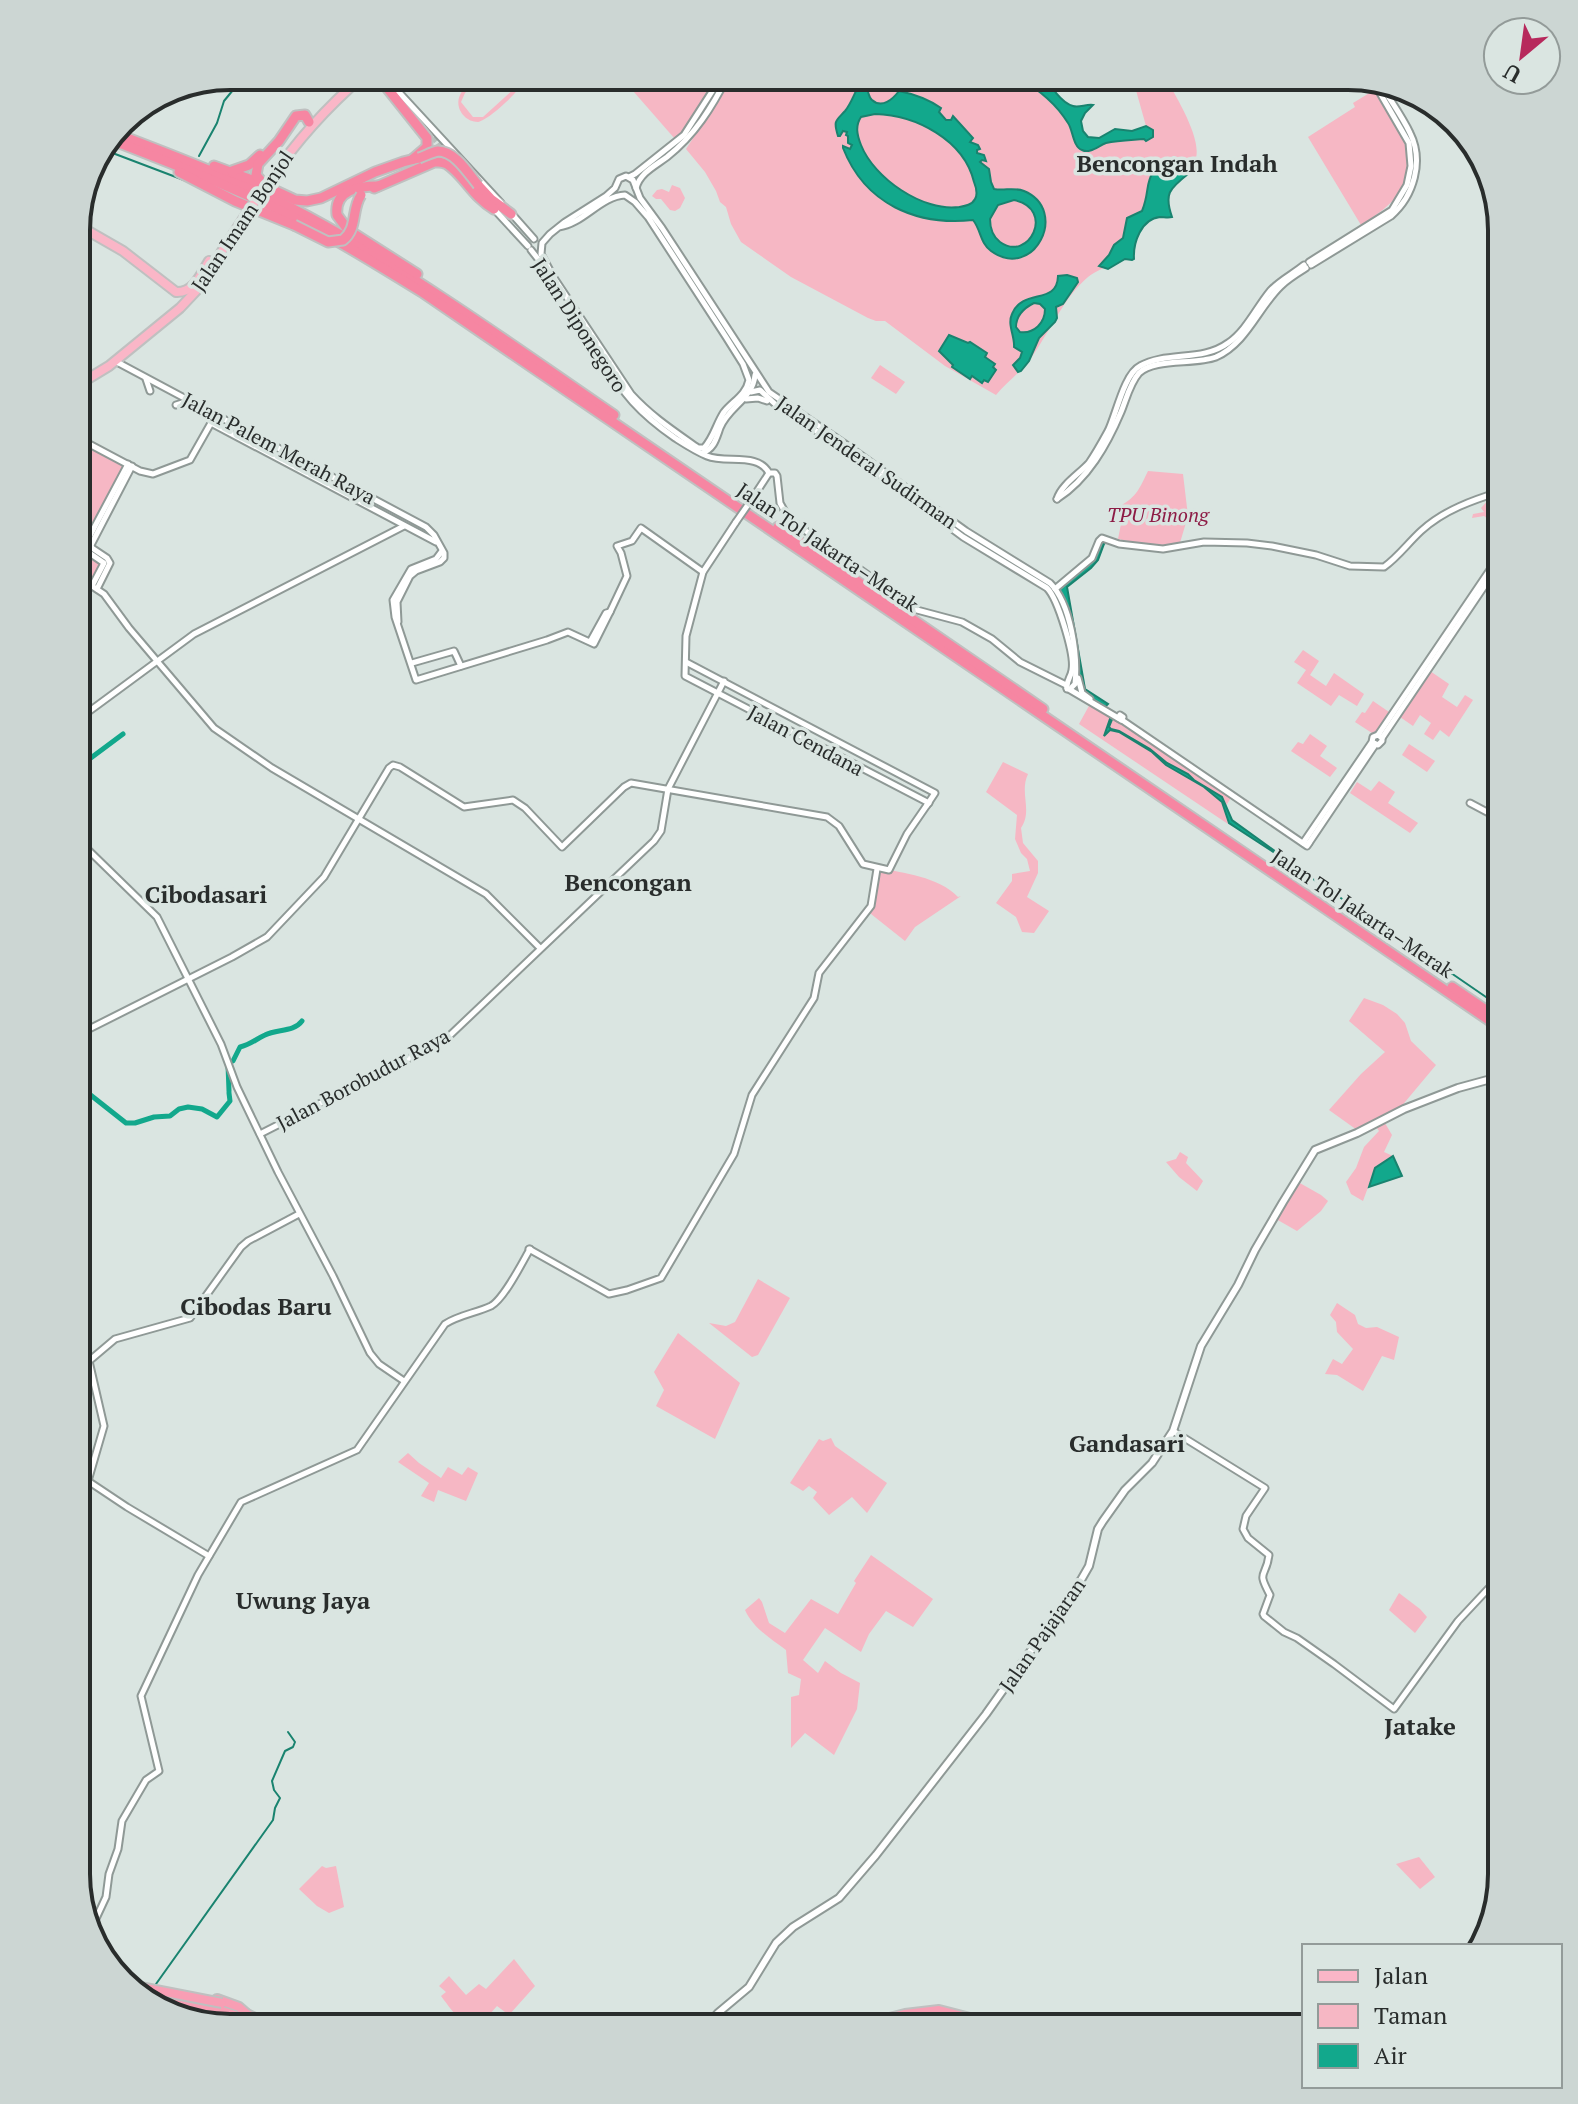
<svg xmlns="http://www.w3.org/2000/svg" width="1578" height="2104" viewBox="0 0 1578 2104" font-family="'PT Serif',serif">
<rect width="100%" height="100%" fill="#dae5e1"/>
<!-- green -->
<g fill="#f6b7c4">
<path d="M478 76H483L465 93 461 102 473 117H483L515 88 516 76H521C521 82 522 83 518 89 514 96 487 121 478 122 465 122 454 108 460 95 463 88 472 81 478 76Z"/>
<polygon points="620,76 720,76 683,134 675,139"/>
<path d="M734 76H1016L1042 94 1065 118 1072 132 1091 151 1108 142 1144 139 1149 129 1146 126 1132 76H1165C1175 96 1206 143 1194 163 1188 173 1179 177 1172 185 1166 193 1164 205 1161 214L1144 222 1134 245V257C1121 260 1098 269 1088 277 1064 297 1049 333 1031 358 1021 372 1007 382 996 395L945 366 885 321H876L868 318 791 277 741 242 731 224 726 207 720 202 716 191 705 172 686 149Z"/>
<path d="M1376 89C1411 148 1433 182 1361 225L1308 137 1355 107 1353 103Z"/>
<polygon points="672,185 680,188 685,198 680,208 675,211 670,210 661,199 656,199 652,196 657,190 662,189 669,192"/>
<polygon points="880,365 905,382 896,394 871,378"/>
<polygon points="76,441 123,465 84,541 86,555 99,564 100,568 95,580 76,569"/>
<path d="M1148 471 1183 474 1188 516 1179 546 1168 548 1128 544V541L1118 539 1121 524 1120 506C1137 497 1140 487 1148 471Z"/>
<polygon points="1500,494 1502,498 1502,526 1496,525 1484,516 1472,518 1473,514 1484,512 1481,508 1491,497"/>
<polygon points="1303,650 1319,661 1310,675 1326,686 1334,673 1364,694 1357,706 1339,695 1331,706 1297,683 1306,670 1294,662"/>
<polygon points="1430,671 1449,684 1442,697 1457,707 1465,695 1473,700 1449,737 1440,730 1433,740 1424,734 1431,723 1420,715 1413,726 1400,717"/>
<polygon points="1373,701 1392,714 1375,735 1355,722 1362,712 1365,713"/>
<polygon points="1090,704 1120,722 1123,722 1232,796 1224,809 1228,824 1079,724"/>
<polygon points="1310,734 1327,746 1320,756 1337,768 1330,777 1291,751 1298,742 1303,744"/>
<polygon points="1409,744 1435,761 1427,772 1402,755"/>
<path d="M1003 762 1028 774C1019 793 1033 810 1021 828L1023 843 1038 861V873L1027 897 1049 911 1034 933 1022 932 1016 917 996 903 1012 881V874L1030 871 1027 859 1021 853 1015 839 1017 815 986 792Z"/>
<polygon points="1379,781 1395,792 1388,803 1418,823 1410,833 1350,793 1357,782 1371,791"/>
<path d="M877 867C904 874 938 876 958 897L961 896 915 927 905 941 866 910 873 900Z"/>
<polygon points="1364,998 1383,1005 1397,1014 1405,1023 1411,1041 1436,1065 1400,1108 1382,1118 1392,1135 1384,1152 1393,1156 1375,1168 1363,1201 1351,1194 1346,1182 1356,1168 1364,1147 1379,1131 1373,1122 1357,1130 1329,1110 1361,1074 1385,1052 1349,1021"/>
<polygon points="1180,1152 1188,1157 1186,1163 1203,1181 1197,1191 1179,1177 1166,1162 1176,1159"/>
<polygon points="1298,1182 1321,1195 1328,1201 1321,1211 1297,1231 1276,1219"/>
<polygon points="758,1279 790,1298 758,1355 752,1357 709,1323 726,1326 735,1322"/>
<polygon points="1337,1303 1355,1315 1358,1324 1366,1328 1377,1327 1399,1337 1394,1360 1382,1356 1363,1391 1337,1375 1325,1374 1333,1359 1342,1364 1353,1349 1337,1332 1336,1322 1330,1315"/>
<polygon points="678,1333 740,1383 715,1439 656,1406 664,1390 654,1372"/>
<polygon points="831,1438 835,1446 887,1483 867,1513 852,1497 829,1515 813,1498 817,1492 809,1486 803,1491 790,1483 819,1439 823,1441"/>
<polygon points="408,1453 419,1463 441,1478 448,1467 462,1475 468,1467 478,1473 466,1501 438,1490 434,1502 421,1496 429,1483 398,1462"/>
<path d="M871 1555 933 1599 913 1627 886 1611 869 1634 861 1652 825 1628 803 1660 818 1673 825 1661 841 1673 860 1683 857 1709 834 1755 805 1733 791 1748V1697L799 1695 801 1679 788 1673 786 1650C771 1639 753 1628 745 1610L759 1598 762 1602 769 1623 785 1633 811 1599 838 1614 856 1583 854 1581Z"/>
<polygon points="1399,1593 1420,1609 1427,1617 1415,1633 1389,1610"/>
<polygon points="1419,1857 1435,1877 1420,1889 1396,1864"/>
<polygon points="322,1866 326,1868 336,1866 344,1907 329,1913 317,1906 299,1889"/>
<path d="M514 1959 535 1986 509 2015 497 2006 489 2015 496 2022 490 2028C463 2028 456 2016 441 1996L446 1992 439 1986 449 1976 466 1995 479 1984 486 1989Z"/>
</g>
<!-- water -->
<g fill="#12a88c" stroke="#19836f" stroke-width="2" fill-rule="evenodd">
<path d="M1016 76H1047C1049 86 1062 103 1073 106 1079 108 1086 104 1093 105L1085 113 1081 121 1083 131 1088 137 1099 138 1115 129 1132 131 1146 126 1153 130V137L1146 141 1144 139C1132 140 1118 140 1106 143 1098 146 1090 154 1082 150 1073 147 1073 130 1068 123 1056 103 1035 87 1016 76Z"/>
<path d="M867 90C869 93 869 98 872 100 882 109 893 99 899 91 914 94 928 99 941 108L939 112 946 120H951L953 116 973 138 970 142 978 145 980 149 977 150V153L984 155 986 161 982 160 980 162 989 169 991 182 994 189C1004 191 1014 187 1024 191 1070 210 1034 282 991 251 980 243 981 230 973 220 916 226 865 204 843 148V146L850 149 852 145 848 143V136L846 135 847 132 843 131 840 136H838C833 120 836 121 845 111 850 105 853 97 856 91ZM875 114C916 115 964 140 974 182 976 187 978 194 975 199 972 205 965 206 959 207 923 212 874 178 861 145 857 135 855 126 861 117ZM1014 200C1056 209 1029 263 1000 242 992 236 990 228 990 219L998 205Z"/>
<path d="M1175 161 1184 167 1188 174C1169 189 1164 194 1172 217 1168 218 1164 217 1160 217 1141 219 1133 243 1134 259L1132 260 1125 259 1108 269 1099 266 1109 255 1114 245 1123 238 1127 218 1142 211C1153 185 1139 172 1175 161Z"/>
<path d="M1067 275 1077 278 1078 282 1063 304 1056 307 1057 318 1055 322 1039 338 1029 361 1021 371 1018 372 1013 365 1020 358 1022 352 1014 347C1015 336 1007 325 1012 314 1023 287 1057 306 1058 276ZM1034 303 1040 304 1045 309C1045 323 1034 334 1020 332L1016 327C1016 315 1024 308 1034 303Z"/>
<polygon points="949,335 968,343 970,342 987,353 985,357 995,364 993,367 996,370 988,382 984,380 982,383 972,376 970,379 952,367 953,365 939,351"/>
<polygon points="1104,539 1107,541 1104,544 1098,560 1091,568 1067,587 1085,689 1108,704 1105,707 1086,696 1080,688 1074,641 1056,589 1088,564"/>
<polygon points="1111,716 1113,717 1109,727 1111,729 1119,731 1150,749 1167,763 1188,774 1194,780 1222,797 1232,820 1301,870 1229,823 1222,802 1204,787 1166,765 1152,752 1119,732 1110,730 1104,736"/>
<polygon points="1393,1156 1402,1176 1369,1187 1375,1168"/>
</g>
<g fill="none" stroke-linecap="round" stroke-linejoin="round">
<!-- stream -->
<g stroke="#19836f" stroke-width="2">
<polyline points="102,149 189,182"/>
<polyline points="199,156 217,123 224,101 233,90 248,84 257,76"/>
<polyline points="1300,870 1383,927"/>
<polyline points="1419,951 1502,1008"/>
<polyline points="156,1984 273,1820 275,1808 280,1798 274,1790 272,1781 285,1751 293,1747 295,1742 288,1732"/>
</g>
<!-- river -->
<g stroke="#12a88c" stroke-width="5">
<polyline points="76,769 123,734"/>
<path d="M233 1061 240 1047C250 1045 256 1039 265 1035 277 1029 294 1032 302 1021"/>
<polyline points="228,1065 229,1091"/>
<polyline points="76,1086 88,1093 126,1123 135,1123 154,1117 170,1116 179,1109 188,1107 202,1109 217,1117 230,1101 229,1093"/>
</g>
<!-- tertiary-tunnel -->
<polyline stroke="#b7c0bd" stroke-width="5" stroke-dasharray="5 2.5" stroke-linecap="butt" points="428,132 453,162"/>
<!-- tertiary casing -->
<g stroke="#8f9996" stroke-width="9">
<g id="tertiary">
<polyline points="384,76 501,203"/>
<polyline points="629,177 635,174 684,135 722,76"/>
<path d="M636 188C640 173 655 166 667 157 695 135 712 107 728 76"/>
<polyline points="493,208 528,246"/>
<polyline points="511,213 534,239"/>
<path d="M559 227C583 224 601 196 625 195L635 202 648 217 726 337 743 364 749 380C746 395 733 401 724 412 716 424 714 437 704 448H698C674 431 651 416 631 394L554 278 541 254 542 243 550 234 565 222 606 196 615 188 619 179 626 176 633 180 640 198 662 228 769 392 848 446 966 531 1050 583C1071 604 1078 656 1075 684L1072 687"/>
<polyline points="531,250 542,264"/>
<polyline points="1309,262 1392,210 1407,185 1411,166 1409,143 1373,81"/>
<path d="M1311 265 1391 216C1414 196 1424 161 1410 133 1402 116 1390 100 1380 83"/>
<path d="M601 357C623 394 639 413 675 438 686 445 695 451 707 456 726 464 758 452 769 473H775L777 476 780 503 789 519 917 610 962 622 992 639 1020 662 1066 685"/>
<polyline points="115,361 426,527 434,535 444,553 444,558 440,562 416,571 410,576 397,602 398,622"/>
<polyline points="146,379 150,391"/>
<path d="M751 392 760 390 775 404 850 453 963 537 1047 588C1058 599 1075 655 1072 670 1071 678 1066 680 1067 689"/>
<polyline points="746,399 758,398 767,401"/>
<polyline points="176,405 189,401"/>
<polyline points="211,423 436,542"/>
<polyline points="76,437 140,471 153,474 190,460 211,423 211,412"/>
<path d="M702 453C714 449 716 439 720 428 728 407 753 399 755 375"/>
<polyline points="128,464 85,545 88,552 104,563 92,586 104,594 129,628 214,728 272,768 486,894 540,948"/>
<polyline points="752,499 769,473"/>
<path d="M1057 499C1061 485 1079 474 1089 463 1096 453 1102 442 1108 431 1116 415 1124 374 1140 366 1167 351 1202 362 1228 343 1246 331 1256 308 1270 291 1280 280 1293 274 1304 265"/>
<path d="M1057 499C1088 479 1107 445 1121 412 1126 400 1130 383 1139 373 1154 358 1195 365 1216 357 1247 343 1258 308 1281 286 1288 279 1298 273 1306 268"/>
<polyline points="736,522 703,572 686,636 685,676 929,803"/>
<polyline points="442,551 436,559 411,569 393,600 395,617 416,680 547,640 568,632 594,644 610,612 606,613 590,642"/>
<polyline points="97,589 110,563 107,558 92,548 91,545 132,466"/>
<path d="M1055 589 1092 558 1099 541 1102 538 1119 544 1163 549 1204 542 1247 543 1272 546 1316 555 1350 566 1384 567C1398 557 1408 543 1421 531 1444 510 1473 500 1502 491"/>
<polyline points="610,612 627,576 621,553 617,546 632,541 641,528 703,572"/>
<polyline points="686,662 935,793 927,805"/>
<polyline points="412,663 454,651 461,666"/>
<polyline points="1078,678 1082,693 1090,699"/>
<polyline points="1067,688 1118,718"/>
<polygon points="1120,715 1123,717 1121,720 1118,718"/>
<polyline points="1122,720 1307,846 1309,843"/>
<polyline points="76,721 194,634 404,526"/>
<polyline points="1378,735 1502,552"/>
<polyline points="1382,738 1502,560"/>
<polyline points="1470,803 1502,820"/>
<polyline points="76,838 157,917 221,1044 237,1087 278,1172 333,1276 370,1353 379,1364 404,1381"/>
<polyline points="1303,843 1372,742 1373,737 1378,735 1382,738 1382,741 1378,745 1372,742"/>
<polyline points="1309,843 1375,745"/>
<polyline points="76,1021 87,1030 232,957 267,937 324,877 389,768 393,765 400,767 464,807 513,800 525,808 562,847 624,787 631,783 827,817 839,826 863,864 889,870 907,834 927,805"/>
<polyline points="260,1134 445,1040 654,841 661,831 668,789 724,681"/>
<polyline points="529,1249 609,1294 627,1290 661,1278 734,1154 752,1095 814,998 819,973 871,906 877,869"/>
<polyline points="89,1361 104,1426 88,1481 127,1507 209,1556"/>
<polyline points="76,1372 115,1339 190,1318 241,1247 248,1241 299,1214"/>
<path d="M1173 1431 1265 1488 1246 1516 1243 1529 1248 1538 1269 1555C1266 1579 1256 1569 1270 1595L1263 1614 1264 1616 1284 1632 1297 1638 1334 1664 1394 1709 1458 1621 1502 1574"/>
<path d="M92 1927 106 1897 109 1874 118 1849 122 1821 146 1780 159 1771 141 1696 198 1575 241 1502 357 1450 445 1324C459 1315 476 1313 491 1306 504 1299 522 1263 530 1249"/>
</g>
</g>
<!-- secondary casing -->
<g stroke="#8f9996" stroke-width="10">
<polyline id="secondary" points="705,2028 718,2013 749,1987 776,1943 793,1927 839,1898 876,1855 986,1714 1081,1580 1089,1566 1098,1529 1103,1521 1125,1490 1152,1463 1173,1431 1201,1346 1238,1285 1255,1250 1283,1202 1315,1150 1357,1133 1404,1109 1458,1088 1502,1076"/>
</g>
<!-- primary casing -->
<g stroke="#bfc0c0" stroke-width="12">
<g id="primary">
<path d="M270 180C297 140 327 107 363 76"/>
<path d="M76 224 123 251 176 292C194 293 201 274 209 261"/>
<polyline points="76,386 109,366 180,308 196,291 247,213"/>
</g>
</g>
<!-- trunk casing -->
<g stroke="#bfc0c0" stroke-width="12">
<g id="trunk">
<polyline points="137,1993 211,2007 246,2019"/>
<polyline points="217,1999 239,2007 247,2014"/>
<polyline points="245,2013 275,2028"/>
<polyline points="850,2028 905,2014 939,2010 1009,2028"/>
</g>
</g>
<!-- motorway casing -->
<g stroke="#bfc0c0" stroke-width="13">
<g id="motorway">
<polyline points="380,79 427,138 427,147 413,159"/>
<path d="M114 133C185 160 258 188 325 226 425 282 519 350 614 415"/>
<path d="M109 139C166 161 223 183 279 210 328 234 375 263 422 292L1502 1029"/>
<polyline points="214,166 252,180 295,200 307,201 321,198 375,172 403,162 419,158"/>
<polyline points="232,171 249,165 260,155"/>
<polyline points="179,172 235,201 294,225"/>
<polyline points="262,182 256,175 258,164 279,141 296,116 305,115 309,122"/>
<polyline points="478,185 491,199 511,214"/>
<path d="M378 186C358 186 334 190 337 215L348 230 417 274"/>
<path d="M374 188 434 162C440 162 441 161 447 164 464 175 473 197 494 209"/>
<polyline points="778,527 1043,709"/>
<polyline points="1452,987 1502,1021"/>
</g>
</g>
<!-- tertiary -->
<use href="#tertiary" stroke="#fff" stroke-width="5"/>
<!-- secondary -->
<use href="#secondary" stroke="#fff" stroke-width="6"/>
<!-- primary -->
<use href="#primary" stroke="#fab6c7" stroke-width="8"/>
<!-- trunk -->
<use href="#trunk" stroke="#f89eb4" stroke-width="8"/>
<!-- motorway -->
<use href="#motorway" stroke="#f686a2" stroke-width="9"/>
<!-- tertiary-bridge casing -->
<g stroke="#8f9996" stroke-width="9" stroke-linecap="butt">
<polyline id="tertiary-bridge" points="736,522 752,499"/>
</g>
<!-- primary-bridge casing -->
<g stroke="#bfc0c0" stroke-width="12" stroke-linecap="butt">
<polyline id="primary-bridge" points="247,213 270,180"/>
</g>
<!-- trunk-bridge casing -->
<g stroke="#bfc0c0" stroke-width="12" stroke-linecap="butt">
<polyline id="trunk-bridge" points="130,1985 222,2003"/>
</g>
<!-- motorway-bridge casing -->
<g stroke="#bfc0c0" stroke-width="13" stroke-linecap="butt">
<g id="motorway-bridge">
<path d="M419 158C425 156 432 152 438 151 455 151 468 173 478 185"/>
<path d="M294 225 328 242 343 240C358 228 351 210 361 195"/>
</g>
</g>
<!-- tertiary-bridge -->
<use href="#tertiary-bridge" stroke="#fff" stroke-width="5"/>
<!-- primary-bridge -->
<use href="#primary-bridge" stroke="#fab6c7" stroke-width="8"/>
<!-- trunk-bridge -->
<use href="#trunk-bridge" stroke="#f89eb4" stroke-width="8"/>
<!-- motorway-bridge -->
<use href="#motorway-bridge" stroke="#f686a2" stroke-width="9"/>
</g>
<g text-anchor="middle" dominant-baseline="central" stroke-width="7" stroke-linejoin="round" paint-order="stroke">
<!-- street labels -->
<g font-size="20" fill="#292d2c" stroke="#dae5e1">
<text transform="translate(242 221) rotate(-56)">Jalan Imam Bonjol</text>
<text transform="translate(580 325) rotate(57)">Jalan Diponegoro</text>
<text transform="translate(279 448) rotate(28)">Jalan Palem Merah Raya</text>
<text transform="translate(867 462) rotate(35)">Jalan Jenderal Sudirman</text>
<text transform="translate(828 547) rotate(34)">Jalan Tol Jakarta–Merak</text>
<text transform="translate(806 740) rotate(28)">Jalan Cendana</text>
<text transform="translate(1363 913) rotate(34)">Jalan Tol Jakarta–Merak</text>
<text transform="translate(363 1079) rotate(-28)">Jalan Borobudur Raya</text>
<text transform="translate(1042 1635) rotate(-55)">Jalan Pajajaran</text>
</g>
<!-- park labels -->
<g font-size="20" font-style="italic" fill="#8d1b45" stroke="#dae5e1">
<text x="1158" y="514">TPU Binong</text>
</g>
<!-- quarter labels -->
<g font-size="24" font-weight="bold" fill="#292d2c" stroke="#dae5e1">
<text x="1177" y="163">Bencongan Indah</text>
<text x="628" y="882">Bencongan</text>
<text x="206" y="894">Cibodasari</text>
<text x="256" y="1306">Cibodas Baru</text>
<text x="1127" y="1443">Gandasari</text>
<text x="303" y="1600">Uwung Jaya</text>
<text x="1420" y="1726">Jatake</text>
</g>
</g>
<!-- crop -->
<path d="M0 0H1578V2104H0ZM230 90H1348A140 140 0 0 1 1488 230V1874A140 140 0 0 1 1348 2014H230A140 140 0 0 1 90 1874V230A140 140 0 0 1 230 90Z" fill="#ccd6d3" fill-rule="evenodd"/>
<path fill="none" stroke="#292d2c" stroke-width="4" d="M230 90H1348A140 140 0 0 1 1488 230V1874A140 140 0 0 1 1348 2014H230A140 140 0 0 1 90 1874V230A140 140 0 0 1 230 90Z"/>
<!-- legend -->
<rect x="1302" y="1944" width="260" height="144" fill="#dae5e1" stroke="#939b99" stroke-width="2"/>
<rect x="1318" y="1970" width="40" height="12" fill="#fab6c7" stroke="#939b99" stroke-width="2"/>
<text x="1374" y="1984" font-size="24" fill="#292d2c">Jalan</text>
<rect x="1318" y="2004" width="40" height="24" fill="#f6b7c4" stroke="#939b99" stroke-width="2"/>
<text x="1374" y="2024" font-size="24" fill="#292d2c">Taman</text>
<rect x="1318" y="2044" width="40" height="24" fill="#12a88c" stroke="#939b99" stroke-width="2"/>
<text x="1374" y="2064" font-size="24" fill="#292d2c">Air</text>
<!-- north arrow -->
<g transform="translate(1522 56) rotate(209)"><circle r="38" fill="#dae5e1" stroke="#939b99" stroke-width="2"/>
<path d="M0-6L14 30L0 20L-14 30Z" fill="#b7295c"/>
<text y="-12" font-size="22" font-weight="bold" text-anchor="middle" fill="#292d2c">U</text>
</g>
</svg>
